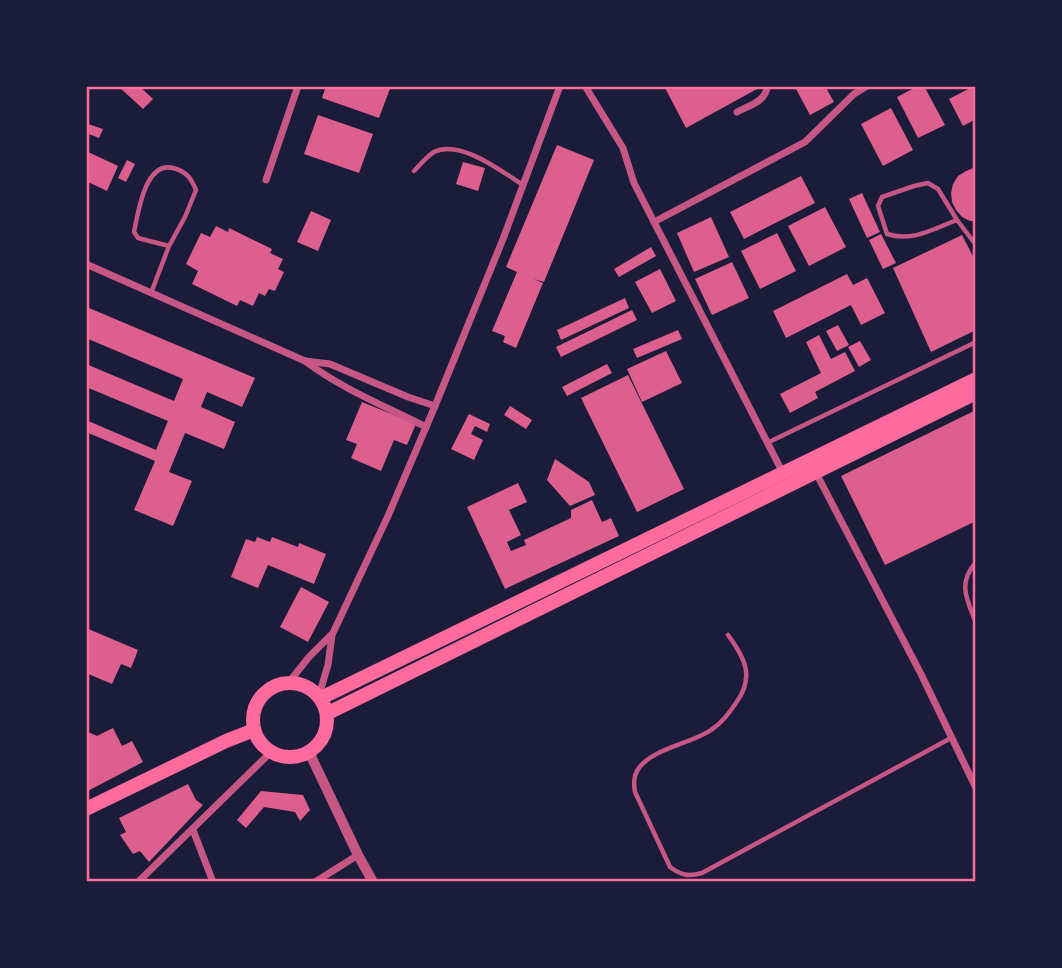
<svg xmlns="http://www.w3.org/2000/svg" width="1062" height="968" viewBox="0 0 1062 968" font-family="'Archivo Narrow',sans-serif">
<rect width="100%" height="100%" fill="#1b1b3a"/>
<!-- building -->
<g fill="#dd5f8e">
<polygon points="118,86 139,86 153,99 143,109"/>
<polygon points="326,86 391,86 379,118 322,98"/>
<polygon points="664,86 755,86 757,89 686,128"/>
<polygon points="803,86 825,86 834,102 810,115 796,89"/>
<polygon points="918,86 924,86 945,125 918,138 897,97"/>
<polygon points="974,86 976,86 976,119 963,126 949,99"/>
<polygon points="891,108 913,150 883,166 861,124"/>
<polygon points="318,115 373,134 359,173 304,154"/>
<polygon points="88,124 103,129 99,138 86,133"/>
<polygon points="557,145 594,160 544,282 534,279 543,283 516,348 503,342 505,336 492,331 517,272 506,267"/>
<polygon points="86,151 118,166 107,191 86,181"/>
<polygon points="127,160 135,164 126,182 118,178"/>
<polygon points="463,162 485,168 478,191 456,184"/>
<polygon points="973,168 976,168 976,221 970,221 962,217 956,210 952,202 951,193 953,184 958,176 966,171"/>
<polygon points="801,176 815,203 744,239 730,212"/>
<polygon points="862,193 880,232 867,238 849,199"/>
<polygon points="825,207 846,247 809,266 788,226"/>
<polygon points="311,211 331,220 318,251 297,242"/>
<polygon points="711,217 729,257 694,272 677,233"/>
<polygon points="216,226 228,232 229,228 272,249 270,253 283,259 278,269 284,272 275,291 269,289 265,296 259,293 253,306 240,300 237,306 192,284 198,271 186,264 201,233 210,237"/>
<polygon points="777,233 796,271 760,289 741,251"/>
<polygon points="881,234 896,263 883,269 869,240"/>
<polygon points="962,235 976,262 976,330 931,352 893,268"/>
<polygon points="651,247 656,256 619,277 614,269"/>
<polygon points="732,262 749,298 712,315 695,279"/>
<polygon points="660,269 676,301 652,313 635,282"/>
<polygon points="847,274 853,285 867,278 885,313 861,325 851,305 786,338 773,311"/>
<polygon points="625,298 629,308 561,340 557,330"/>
<polygon points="89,308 255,378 242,407 207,392 201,407 235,422 224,449 185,433 169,472 192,481 173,526 134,510 155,461 86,432 86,420 156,450 168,421 86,387 86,364 174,401 183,379 86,338 86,316"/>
<polygon points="632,310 637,320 561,357 556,347"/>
<polygon points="838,325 849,345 837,351 826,331"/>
<polygon points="678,330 682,339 637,358 633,349"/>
<polygon points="819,335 831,359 845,352 855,371 815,392 818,398 790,413 780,394 821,373 806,342"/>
<polygon points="860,341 871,360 859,367 848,347"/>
<polygon points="666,351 682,383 642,402 627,369"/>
<polygon points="607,364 612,373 567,396 562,387"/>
<polygon points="628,375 684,489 637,512 581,398"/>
<polygon points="362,402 416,424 407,445 394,440 381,471 351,458 357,444 346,440"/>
<polygon points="510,406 532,420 526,429 504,415"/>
<polygon points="974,411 976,416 976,521 885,565 841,476"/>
<polygon points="469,414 490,424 487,432 475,426 471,434 483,440 474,460 451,449"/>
<polygon points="555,459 589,482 595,495 570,506 547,480"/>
<polygon points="518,483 527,502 509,510 521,535 507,542 511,551 526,545 524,540 571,518 571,510 592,500 602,522 611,518 619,536 505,589 467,507"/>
<polygon points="257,537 270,542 272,537 298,547 299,543 326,554 314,584 268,565 258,588 231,577 246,539 255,542"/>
<polygon points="301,587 329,602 308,642 280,627"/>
<polygon points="86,628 138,650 131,668 121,664 112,684 86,673"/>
<polygon points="113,728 122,746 132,741 143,762 86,792 86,733 88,732 97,736"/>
<polygon points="188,784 196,800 203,805 149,862 140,851 133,854 120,835 126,832 119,818"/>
<polygon points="261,791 303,795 310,810 300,821 295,812 264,807 246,828 237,820"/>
</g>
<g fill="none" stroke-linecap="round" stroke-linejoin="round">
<!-- service -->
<g stroke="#c65784" stroke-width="4.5">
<path d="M414 171C419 166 427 156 434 152 460 139 501 171 523 185"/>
<path d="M957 220C933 229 913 242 887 234L878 206 882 197 914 186 928 183 938 189 957 220 976 245"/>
<path d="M151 293 169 246 185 217 196 190C191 178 186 171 173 168 145 161 138 213 134 232L138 238 169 246"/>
<polyline points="767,443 976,342"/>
<path d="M976 562C957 584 967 599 976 623"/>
<path d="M728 635C745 658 755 677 736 703 729 713 722 723 711 730 691 744 649 749 637 771 633 778 634 785 635 792L670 867C681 875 688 877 702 873L951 738"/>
</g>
<!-- minor -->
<g stroke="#c65784" stroke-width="7">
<polyline points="585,86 623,148 634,183 783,473"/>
<path d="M737 112C748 106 767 101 767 86"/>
<polyline points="266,180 298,86"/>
<polyline points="654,222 805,142 854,94 867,86"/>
<path d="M86 264 305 361C342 389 385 406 426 427"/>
<polyline points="305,361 330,364 408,397 435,406"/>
<polyline points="815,471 921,674 976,788"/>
<polyline points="289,682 309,657 331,635"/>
<polyline points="319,695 328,665 332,635 388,516 435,406 503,239 560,86"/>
<polyline points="193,830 213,882"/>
<polyline points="138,882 271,752"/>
<polyline points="315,882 358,855"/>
</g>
<!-- tertiary -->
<polyline stroke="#c65784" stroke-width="10" points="309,752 358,855 373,882"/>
<!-- primary -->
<g stroke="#ff6b9d" stroke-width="14">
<circle cx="290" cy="720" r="37"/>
<polyline points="321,698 976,379"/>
<polyline points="328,713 976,393"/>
<polyline points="86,809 226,741 254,730"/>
</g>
</g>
<!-- border -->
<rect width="1062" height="968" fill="none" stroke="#1b1b3a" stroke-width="175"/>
<rect x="88" y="88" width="886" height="792" fill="none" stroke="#ff6b9d" stroke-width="2.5"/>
</svg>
